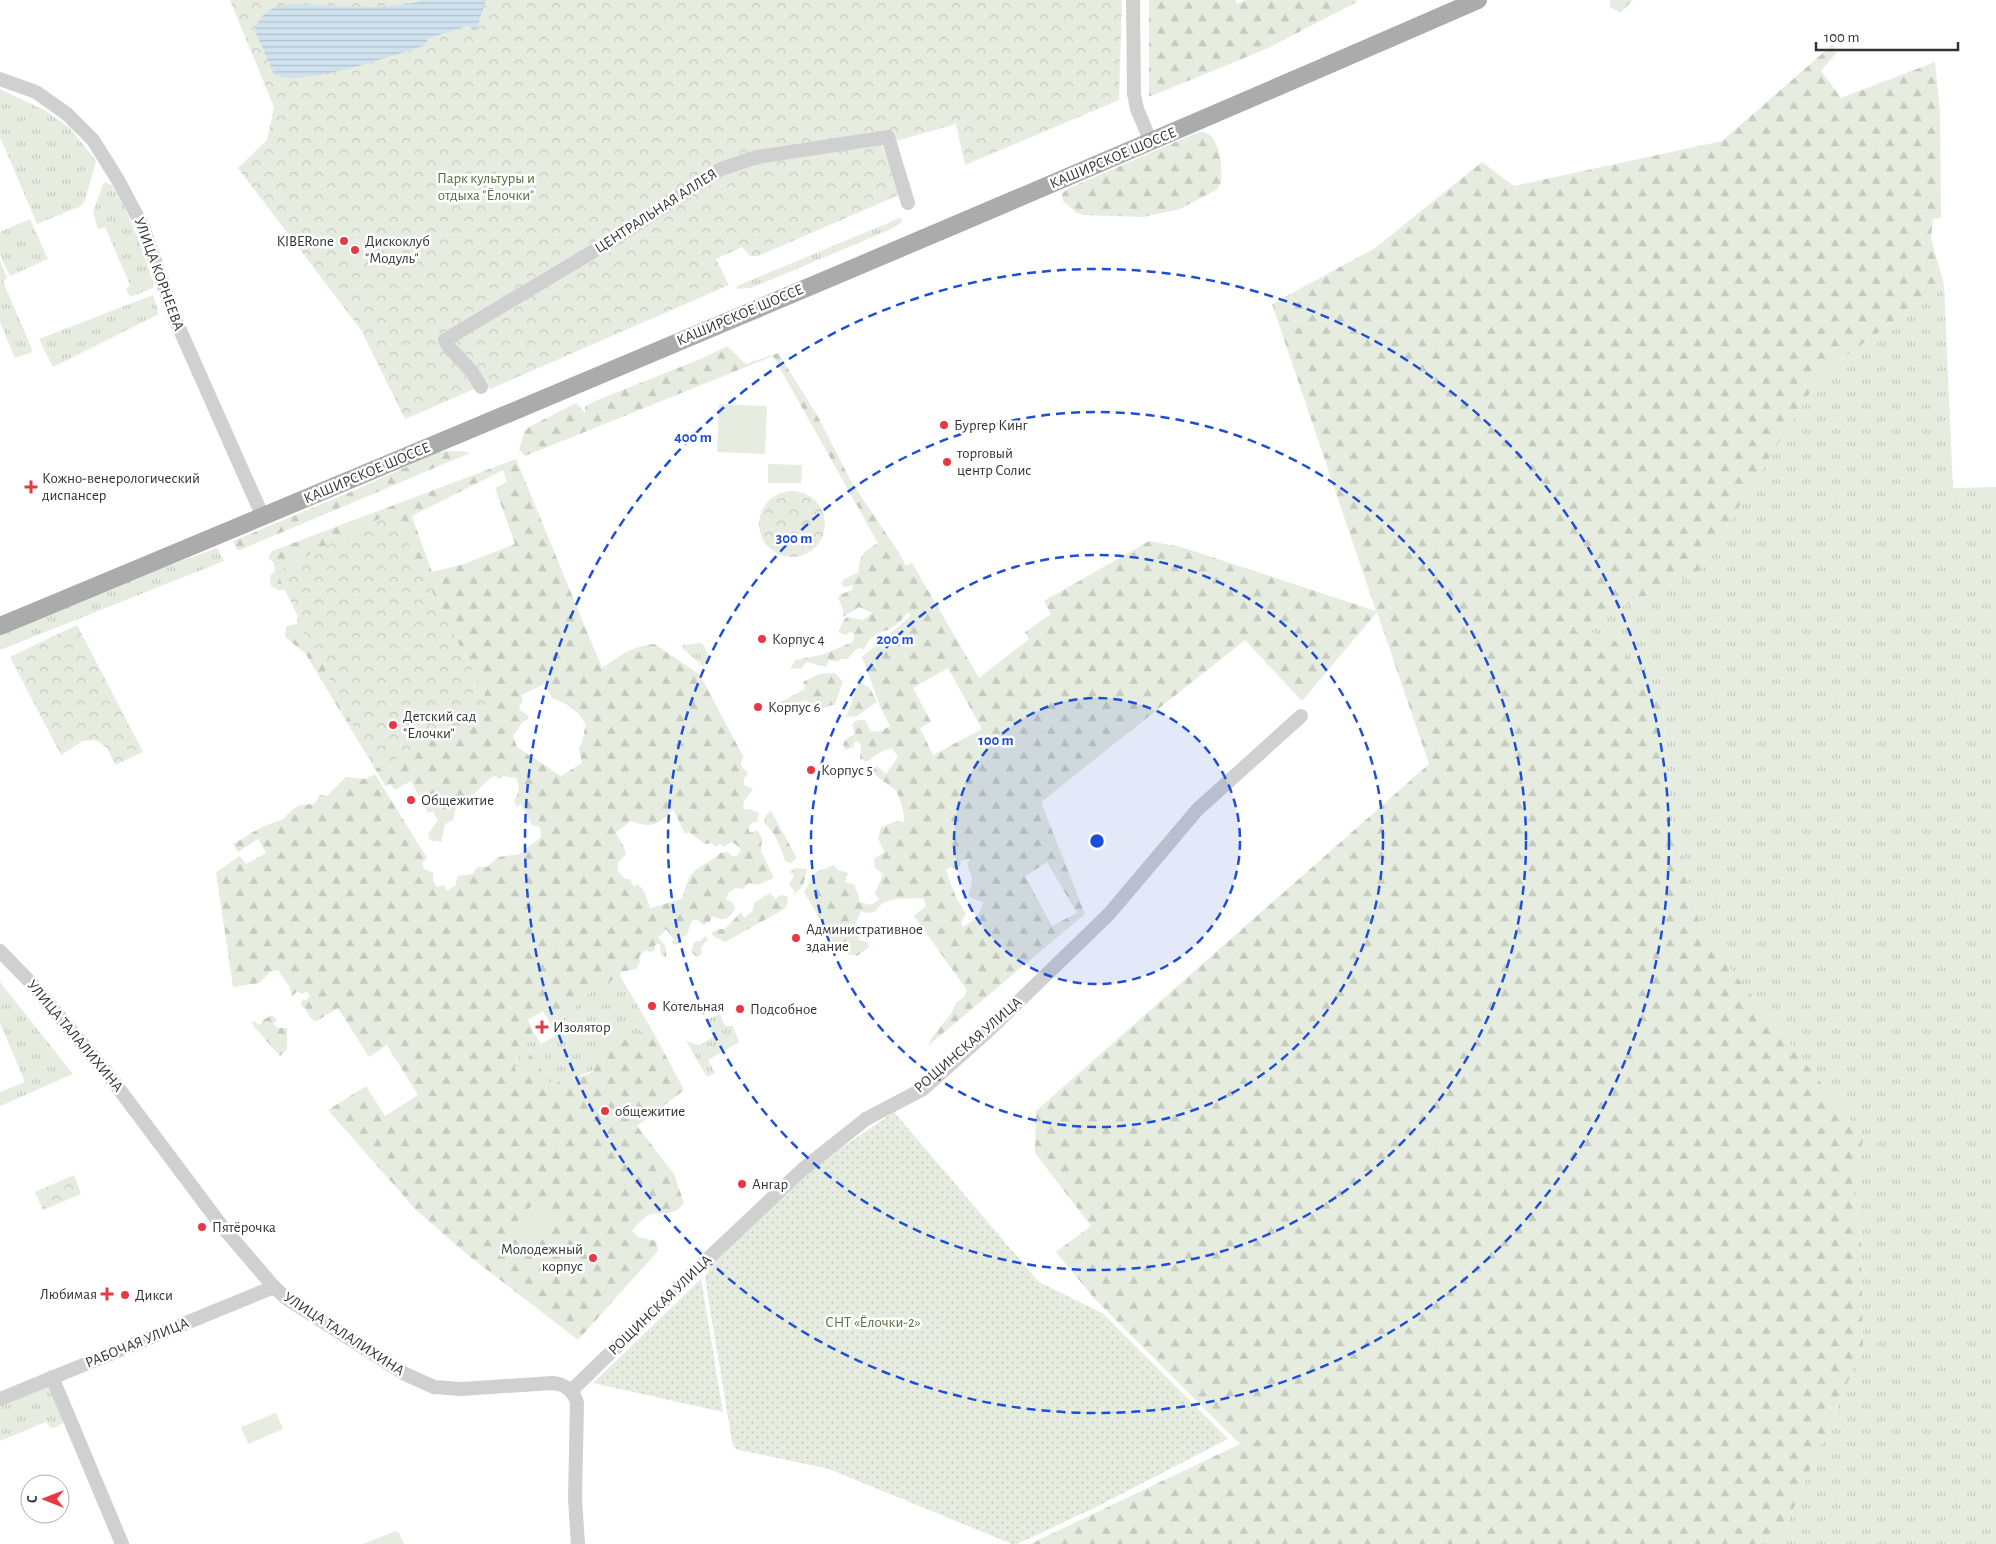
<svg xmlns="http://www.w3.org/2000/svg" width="1996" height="1544" viewBox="0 0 1996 1544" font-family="'Alegreya Sans',sans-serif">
<defs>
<pattern id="grass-tufts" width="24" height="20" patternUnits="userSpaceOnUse" patternTransform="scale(1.25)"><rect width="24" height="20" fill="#e6ecdf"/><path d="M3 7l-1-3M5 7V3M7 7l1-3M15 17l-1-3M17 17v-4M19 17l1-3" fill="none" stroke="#c6cbc0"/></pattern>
<pattern id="forest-firs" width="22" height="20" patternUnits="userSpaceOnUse" patternTransform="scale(1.25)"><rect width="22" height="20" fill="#e6ecdf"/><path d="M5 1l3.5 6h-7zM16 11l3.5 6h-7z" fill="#c6cbc0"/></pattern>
<pattern id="park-crowns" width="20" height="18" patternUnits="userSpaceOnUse" patternTransform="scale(1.25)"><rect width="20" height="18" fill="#e6ecdf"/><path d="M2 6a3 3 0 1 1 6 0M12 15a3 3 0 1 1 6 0" fill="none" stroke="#c6cbc0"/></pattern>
<pattern id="garden-dots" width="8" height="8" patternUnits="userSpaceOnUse" patternTransform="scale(1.25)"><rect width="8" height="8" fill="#e6ecdf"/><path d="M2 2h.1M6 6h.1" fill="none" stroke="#c6cbc0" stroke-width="1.8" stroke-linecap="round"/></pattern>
<pattern id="water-rules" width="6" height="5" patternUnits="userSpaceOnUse" patternTransform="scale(1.25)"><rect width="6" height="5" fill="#cfe2ee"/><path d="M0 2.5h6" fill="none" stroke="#b2c2cd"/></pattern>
</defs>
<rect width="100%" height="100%" fill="#fff"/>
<!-- grass -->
<g fill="url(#grass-tufts)">
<polygon points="0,89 46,111 70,128 96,161 85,201 79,207 37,224 0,137"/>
<path d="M104 182 112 185C131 216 143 251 154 285L153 288 133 296 129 295 126 289 130 285 105 227 98 229 93 212Z"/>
<polygon points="900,218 902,220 901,223 887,231 751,288 737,289 737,286"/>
<polygon points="30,219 48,259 10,276 0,255 0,232"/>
<polygon points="0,261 7,278 3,281 33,352 15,358 0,322"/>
<polygon points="1944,285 1953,488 1996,487 1996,1544 1759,1544 1783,1533 1863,1347 1861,1241 1852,1185 1864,1137 1702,933 1668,807 1663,701 1572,630 1699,571 1822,373"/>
<polygon points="153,295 159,314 53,367 39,339"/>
<polygon points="217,548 224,561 0,650 0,634 140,576"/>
<polygon points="701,643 705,647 710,661 703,666 682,648 683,645"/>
<path d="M620 976 651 1028 602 1050 594 1070 555 1085 545 1080 531 1053 520 1075 515 1069C517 1053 529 1045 533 1031L541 1044 557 1035 550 1023 564 1018 579 999Z"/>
<polygon points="0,982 73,1074 0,1106 0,1092 25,1082 0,1023"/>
<polygon points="720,1014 725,1026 733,1026 739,1042 708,1060 715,1073 707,1077 686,1041 699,1045 713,1037 706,1020"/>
<polygon points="46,1386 50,1387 64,1422 57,1427 51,1428 46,1422 0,1441 0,1404"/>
</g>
<!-- forest -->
<g fill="url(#forest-firs)" fill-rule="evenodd">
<polygon points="1149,0 1235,0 1237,4 1246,0 1356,0 1357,2 1266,49 1149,97"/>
<polygon points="1610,0 1633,0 1620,13 1610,7"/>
<path d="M1832 45 1837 52 1821 71 1841 98 1935 62 1940 113 1941 218 1933 219 1931 238 1944 285 1822 373 1699 571 1573 630 1610 635 1663 701 1668 807 1702 933 1864 1137 1852 1185 1861 1241 1863 1347 1783 1533 1759 1544H1030L1240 1444 1094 1298 1056 1252 1091 1226 1035 1153 1036 1111 1429 764 1377 612 1302 701 1245 640 1041 802 1085 914 929 1045 932 1037 951 1014 956 1003 964 997 967 990 914 916 926 906 923 898C906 900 885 894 875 912L868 913 861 911 854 927 862 932 858 940 868 942 869 947 857 956 839 952 804 892 816 872 834 865 838 870 848 873 845 882 854 885 858 894 859 902 870 905 879 900 875 893 883 874 875 868 874 859 884 852 878 838 881 827 897 821 904 822C905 815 900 797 896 791 889 783 879 781 872 770L877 766 886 774 898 757 892 748C879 751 876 756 866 762L860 759 861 745 858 741 854 742V747L845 750 843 744 847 738 855 734 852 724 857 720H865L871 732 881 731 890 726 882 711 862 657 911 616 908 612C904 616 901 621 896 625 881 636 876 627 864 649L858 648 847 659H841L838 662 829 660 826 667 807 662 801 669 791 668 795 660 821 655 853 642 854 635 851 631 846 635 838 632 844 620 847 617 863 620 872 613 859 607 843 617V609L838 598 842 594 852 590 853 585 844 587 841 583 844 579 859 572C859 554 864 552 878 543L773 356 525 456 519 449 525 431 529 427 576 403 585 413V407L595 401 703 358 727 346 746 364 778 353 817 415 852 483 898 551 906 566 912 563 979 678 1029 639 1025 632 1051 614 1044 601 1149 541 1181 547 1376 611 1272 304 1375 248 1482 162 1514 186 1722 141ZM948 668 982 729 933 755 920 728 931 722 913 688ZM971 859 967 863C971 880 976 875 968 894L971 898 983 902C980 916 975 921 962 927V921L966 914 955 895 946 871 950 867 957 869 960 865 961 860ZM1047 862 1077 913 1052 926 1025 876Z"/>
<path d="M1199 132C1219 128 1223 169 1221 183L1216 190 1180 209 1143 217 1084 215 1077 213 1063 201 1062 194 1067 189Z"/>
<polygon points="450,451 461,451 470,453 240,550 237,550 233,541 353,491 439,452"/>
<path d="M516 459 602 668C622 655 629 647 655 644L700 675 743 756 741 765 748 774 744 778V785L753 789 744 801 743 809H750L759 813 757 822H752L748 828 750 833 757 830 762 838 761 851 774 878 757 885 749 883 743 889 736 888 729 892 726 899 733 903 735 909C729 920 723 921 712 916L710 922 703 925 696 919 691 922 687 935 681 938 679 943 675 945 671 942 674 940 666 929 658 938C665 943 667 948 666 957L661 955 660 944 655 945 654 950 650 952 645 950 639 957 640 962 636 969 621 972 620 976 580 998C577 1012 561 1019 550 1023L543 1011 528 1020 533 1031C529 1045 517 1053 515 1069L519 1075 531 1053 537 1048 543 1049 545 1057 540 1067 545 1080 555 1085 566 1075 576 1079 594 1071 592 1062 602 1050 651 1028 684 1090 637 1126 674 1174 684 1203 678 1210 666 1214C651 1209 641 1220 632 1231L638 1237 656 1241 658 1251 578 1340 469 1256 416 1210 328 1110 366 1086 385 1116 418 1095 387 1045 369 1057 338 1008 315 1022 309 1016 305 1008 301 1006 302 999 306 1000 310 996 307 992 301 994 298 991 292 996 290 988 278 970 270 972 259 983 233 987 216 872 240 856 246 864 266 853 258 839 238 852 233 844 262 827 283 819 293 809 300 805 314 804 320 795 327 796 346 777 365 779 375 774 427 858 422 863 424 869 433 873V880L437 887 444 885 447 891 456 885 457 876 473 874 477 867H487L499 857 520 854 541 837 540 827 532 825 521 804 517 807 514 801C519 793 520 786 516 778L503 776 499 779 495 776C482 780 474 804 460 795 455 804 456 811 453 820L445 824 441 842 430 840 428 834 438 820 433 811 428 813 411 781 395 790 390 784 386 787 305 653 285 637 286 626 297 624 298 616 285 590H278L271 586 270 576 275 571 274 563 268 558 272 551ZM503 470 507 482 495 488 515 544 464 564 432 572 412 516ZM545 684 552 698 566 704 579 714 586 725C583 733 584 741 579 748L582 763 561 776 517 747 513 736 523 722 529 719 527 714 521 711 519 706 523 702 521 695ZM673 809 685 834 689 832 705 844 712 843 715 847 720 844 724 847 732 842 739 847 741 850 737 856H731L728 852C717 852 718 856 710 861 689 873 689 875 682 899L650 908 644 891 638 884 634 887 630 879H625L618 871V863L626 854C625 847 619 840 616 832L631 821C652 829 659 825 673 809Z"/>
<polygon points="835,673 843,682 835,704 813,712 809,711 809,704 806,700 784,709 777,704 805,689 803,682 819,674"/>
<polygon points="859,682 869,687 877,702 857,716 846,717"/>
<path d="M771 811 797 858 791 863 785 861C782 849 774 830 764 823L766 815Z"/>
<polygon points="796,868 807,869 803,886 793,895 795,891 789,885 794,876 790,872"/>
<polygon points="771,893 775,899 781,895 788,897 786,908 725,942 715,937 711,933 718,929 725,929 741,912 744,918 752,912 755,902"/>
<polygon points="705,936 708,939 701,947 702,954 697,957 691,952 695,941 700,941"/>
<polygon points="272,1015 277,1020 274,1024 277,1028 287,1028 287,1049 280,1056 251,1023 255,1021 258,1025 261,1024 263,1020"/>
</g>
<!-- park -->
<g fill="url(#park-crowns)">
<polygon points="230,0 1122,0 1119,100 965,165 956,124 882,145 901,194 758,256 750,256 742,247 716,259 729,285 490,389 486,384 405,419 361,330 238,168 267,140 274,107"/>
<circle cx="792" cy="524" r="33"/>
<polygon points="392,512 492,709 375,769 276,572"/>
<polygon points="77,625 143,752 115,765 107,748 96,740 83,741 61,755 10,657"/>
<polygon points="74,1175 81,1194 43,1210 35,1192"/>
</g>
<!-- garden -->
<g fill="url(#garden-dots)">
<polygon points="894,1112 1039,1282 1102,1313 1228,1439 1096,1507 1017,1544 1012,1544 829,1469 735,1449 732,1441 705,1278 711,1265 808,1171"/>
<polygon points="701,1279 723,1412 593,1383"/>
</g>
<!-- pitch -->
<g fill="#e6ecdf">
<polygon points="719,404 767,406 765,454 717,452"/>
<polygon points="768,464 802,465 801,483 768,483"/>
<polygon points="533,1204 550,1220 526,1246 509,1230"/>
<polygon points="276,1413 283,1429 248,1444 241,1427"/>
<polygon points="396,1531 399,1533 404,1544 363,1544"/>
</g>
<!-- water -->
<path fill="url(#water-rules)" d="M425 0H486L476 31H473L470 26H467L429 38 423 46C391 56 302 88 274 74L255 31C256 22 265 11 274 8 292 1 317 6 336 6 366 8 396 8 425 0Z"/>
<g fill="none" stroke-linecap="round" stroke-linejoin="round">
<!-- minor -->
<g stroke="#d0d0d0" stroke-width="14">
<polyline points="1133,0 1134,94 1137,109 1151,142"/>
<polyline points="0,79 36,92 67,114 93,140 118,180 143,227 176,321 263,517"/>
<polyline points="481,387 472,372 449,347 445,340 619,236 721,169 757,157 888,137 908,203"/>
<path d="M0 951 32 984 107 1073 221 1225 274 1287 286 1298 405 1374 434 1387 461 1389 552 1383C565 1384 574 1391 577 1403L575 1498 578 1544"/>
<polyline points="52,1377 122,1544"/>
<polyline points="571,1391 680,1285 803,1169 866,1119 923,1089 987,1032 1109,914 1197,810 1301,716"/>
<polyline points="0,1399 274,1287"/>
</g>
<!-- major -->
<path stroke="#ababab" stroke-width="18" d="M0 626C494 420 987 214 1478 0"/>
</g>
<!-- distance rings -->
<circle cx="1097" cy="841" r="143" fill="#1d4ed8" fill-opacity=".12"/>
<g fill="none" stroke="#1d4ed8" stroke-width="2.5" stroke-dasharray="9 6">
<circle cx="1097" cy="841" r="143"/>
<circle cx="1097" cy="841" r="286"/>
<circle cx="1097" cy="841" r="429"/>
<circle cx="1097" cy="841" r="572"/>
</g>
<!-- markers -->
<g fill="#e63946" stroke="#fff" stroke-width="2">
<circle cx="344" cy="241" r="5"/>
<circle cx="355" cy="250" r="5"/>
<circle cx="944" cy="425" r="5"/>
<circle cx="947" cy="462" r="5"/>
<path d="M28.5 479.5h5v5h5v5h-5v5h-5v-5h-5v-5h5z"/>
<circle cx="762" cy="639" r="5"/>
<circle cx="758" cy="707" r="5"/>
<circle cx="393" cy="725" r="5"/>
<circle cx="811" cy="770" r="5"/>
<circle cx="411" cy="800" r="5"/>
<circle cx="796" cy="938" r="5"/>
<circle cx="652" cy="1006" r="5"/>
<circle cx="740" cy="1009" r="5"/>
<path d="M539.5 1019.5h5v5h5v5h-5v5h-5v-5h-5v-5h5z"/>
<circle cx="605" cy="1111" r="5"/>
<circle cx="742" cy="1184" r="5"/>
<circle cx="202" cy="1227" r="5"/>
<circle cx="593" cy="1258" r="5"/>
<path d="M104.5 1286.5h5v5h5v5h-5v5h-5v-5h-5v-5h5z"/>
<circle cx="125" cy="1295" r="5"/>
</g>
<g text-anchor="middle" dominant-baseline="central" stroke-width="5" stroke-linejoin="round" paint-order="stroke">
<!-- street labels -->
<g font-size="15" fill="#333" stroke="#fff">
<text transform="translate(1113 158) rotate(-23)">КАШИРСКОЕ ШОССЕ</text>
<text transform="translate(656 211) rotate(-33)">ЦЕНТРАЛЬНАЯ АЛЛЕЯ</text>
<text transform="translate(159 274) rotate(70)">УЛИЦА КОРНЕЕВА</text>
<text transform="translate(740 315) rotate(-23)">КАШИРСКОЕ ШОССЕ</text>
<text transform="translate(367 473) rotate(-23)">КАШИРСКОЕ ШОССЕ</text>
<text transform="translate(75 1036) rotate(50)">УЛИЦА ТАЛАЛИХИНА</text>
<text transform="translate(968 1045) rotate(-41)">РОЩИНСКАЯ УЛИЦА</text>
<text transform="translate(660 1305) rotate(-44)">РОЩИНСКАЯ УЛИЦА</text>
<text transform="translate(344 1334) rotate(33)">УЛИЦА ТАЛАЛИХИНА</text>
<text transform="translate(137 1343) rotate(-22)">РАБОЧАЯ УЛИЦА</text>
</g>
<!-- park labels -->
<g font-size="15" fill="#56703f" stroke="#fff">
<text x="486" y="178">Парк культуры и<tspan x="486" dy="17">отдыха "Ёлочки"</tspan></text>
<text x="873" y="1322">СНТ «Ёлочки-2»</text>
</g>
<!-- poi labels -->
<g font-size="15" fill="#333" stroke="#fff" text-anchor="start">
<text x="334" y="241" text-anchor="end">KIBERone</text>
<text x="365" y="241">Дискоклуб<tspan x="365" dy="17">"Модуль"</tspan></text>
<text x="954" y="425">Бургер Кинг</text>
<text x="957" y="453">торговый<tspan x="957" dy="17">центр Солис</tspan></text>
<text x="42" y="478">Кожно-венерологический<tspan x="42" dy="17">диспансер</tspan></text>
<text x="772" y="639">Корпус 4</text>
<text x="768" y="707">Корпус 6</text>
<text x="403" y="716">Детский сад<tspan x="403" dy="17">"Елочки"</tspan></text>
<text x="821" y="770">Корпус 5</text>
<text x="421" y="800">Общежитие</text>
<text x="806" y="929">Административное<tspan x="806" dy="17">здание</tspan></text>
<text x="662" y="1006">Котельная</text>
<text x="750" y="1009">Подсобное</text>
<text x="553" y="1027">Изолятор</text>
<text x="615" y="1111">общежитие</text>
<text x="752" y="1184">Ангар</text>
<text x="212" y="1227">Пятёрочка</text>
<text x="583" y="1249" text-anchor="end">Молодежный<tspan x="583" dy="17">корпус</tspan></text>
<text x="97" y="1294" text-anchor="end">Любимая</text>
<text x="135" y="1295">Дикси</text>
</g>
</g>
<circle cx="1097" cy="841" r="8" fill="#1d4ed8" stroke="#fff" stroke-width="2.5"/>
<g font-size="15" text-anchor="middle" font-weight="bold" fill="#1d4ed8" stroke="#fff" stroke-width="5" stroke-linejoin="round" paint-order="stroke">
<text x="693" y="442">400 m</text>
<text x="794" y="543">300 m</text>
<text x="895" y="644">200 m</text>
<text x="996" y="745">100 m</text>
</g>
<!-- north arrow -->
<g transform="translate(45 1499) rotate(270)"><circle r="24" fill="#ffffff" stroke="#adadad"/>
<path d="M0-4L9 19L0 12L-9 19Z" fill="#e63946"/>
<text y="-8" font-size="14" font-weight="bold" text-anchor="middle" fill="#333333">С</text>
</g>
<!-- scale -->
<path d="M1816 42v8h142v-8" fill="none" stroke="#333333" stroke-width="2.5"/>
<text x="1824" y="42" font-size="15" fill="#333333" stroke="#ffffff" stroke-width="4" paint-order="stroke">100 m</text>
</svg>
